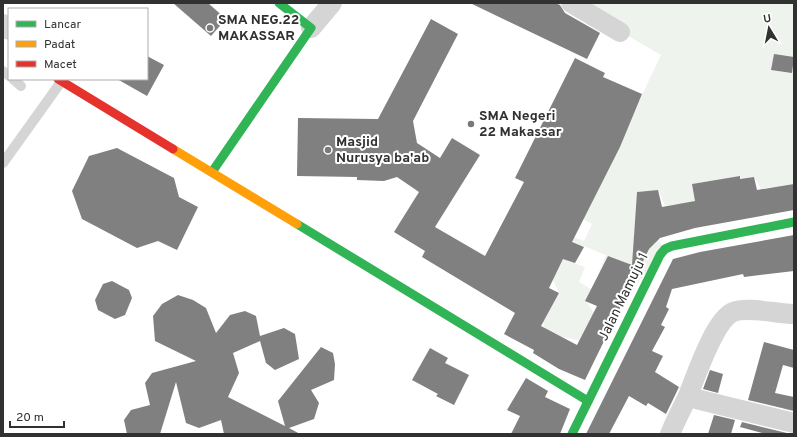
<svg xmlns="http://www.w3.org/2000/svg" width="797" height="437" viewBox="0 0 797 437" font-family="Overpass,sans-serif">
<rect width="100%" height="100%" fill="#fff"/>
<!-- green -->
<polygon fill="#eff3ed" points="571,3 794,3 794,184 776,192 773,187 761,189 754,177 741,179 740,176 714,200 708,181 693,184 696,207 682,210 678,204 665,206 658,190 637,192 634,238 658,240 665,249 633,289 599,272 606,255 581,245 574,263 585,267 579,282 591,289 586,301 594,313 580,341 559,336 545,329 543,322 559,293 553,280 574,237 584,241 592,224 583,219 661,55"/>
<!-- building -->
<g fill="#808080">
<polygon points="173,3 208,3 226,19 211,36"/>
<polygon points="470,3 555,3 560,5 565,13 600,33 587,59"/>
<polygon points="431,19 458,34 413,121 417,143 440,158 452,138 480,155 435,227 485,256 524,182 515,178 575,58 605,73 603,77 642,94 620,147 572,242 584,247 575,263 563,259 549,288 559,293 541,326 577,345 597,306 585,301 608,256 632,265 637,192 658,190 662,207 695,201 692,184 740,176 740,179 754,177 757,190 794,184 794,210 695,228 660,238 649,249 585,380 559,369 533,353 534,350 504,334 515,313 422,257 425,251 394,232 419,192 397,177 384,181 357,180 357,177 297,176 298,118 378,119"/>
<polygon points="774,54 794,57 792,73 771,70"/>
<polygon points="147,56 164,65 147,96 117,79 147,79"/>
<polygon points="117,148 174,178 179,197 198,207 177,250 158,241 137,248 82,219 72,191 89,156"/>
<polygon points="794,235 794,271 744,277 743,274 672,289 666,307 669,309 661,325 665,327 652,351 663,356 655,372 679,387 666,414 648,403 646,406 629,396 609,434 586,434 673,259 700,252"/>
<polygon points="112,281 129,290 132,298 125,315 115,319 98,310 95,300 103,284"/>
<polygon points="178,295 193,300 206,308 216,333 230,315 245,311 256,316 260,336 284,328 295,334 299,359 275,370 266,363 260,341 233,353 239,373 228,397 285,426 278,401 321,347 333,353 335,364 334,380 311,390 319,403 314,419 289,428 300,434 224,434 221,420 199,428 186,423 176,382 160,434 127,434 124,420 131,410 150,405 145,383 152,373 196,361 155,341 153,316 162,304"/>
<polygon points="764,342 794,350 794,368 783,365 775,393 794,397 794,411 748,400"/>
<polygon points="430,348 448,358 445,363 469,375 454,405 436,396 438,394 412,380"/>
<polygon points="710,370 723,374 718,393 703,389"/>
<polygon points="526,378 548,391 545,397 570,409 560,434 511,434 520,416 507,410"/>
<polygon points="714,415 735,420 731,434 708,434"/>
<polygon points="742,422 791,434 766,434 740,427"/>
</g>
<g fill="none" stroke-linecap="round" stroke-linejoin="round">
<!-- lane -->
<g stroke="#d5d5d5" stroke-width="10">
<polyline points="3,71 9,76"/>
<polyline points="13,79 21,86"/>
<polyline points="3,163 61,82"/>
</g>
<!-- street -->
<g stroke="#d5d5d5" stroke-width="20">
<polyline points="571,3 620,32"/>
<polyline points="3,24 9,30"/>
<polyline points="311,28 332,3"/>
<polyline points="688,397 794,423"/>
<path d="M670 434C675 422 681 410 687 398 695 379 714 320 733 312 748 306 777 314 794 314"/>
</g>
<!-- fast -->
<g stroke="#30b455" stroke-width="9">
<polyline points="212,172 311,28 279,3"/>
<polyline points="297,224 588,401"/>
<polyline points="572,434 660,255 665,249 672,246 794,222"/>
</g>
<!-- slow -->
<polyline stroke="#ff9f0a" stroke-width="9" points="173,149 297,224"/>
<!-- jam -->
<polyline stroke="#e5322d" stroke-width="9" points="58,79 173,149"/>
</g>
<!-- markers -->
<g fill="#797979" stroke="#fff" stroke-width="1.5">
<circle cx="210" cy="28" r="4"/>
<circle cx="471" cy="124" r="4"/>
<circle cx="328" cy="150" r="4"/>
</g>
<g text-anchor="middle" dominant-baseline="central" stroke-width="4" stroke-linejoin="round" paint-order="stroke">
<!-- poi labels -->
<g font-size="14" font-weight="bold" fill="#313131" stroke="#fff" text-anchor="start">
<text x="218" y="20">SMA NEG.22<tspan x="218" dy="16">MAKASSAR</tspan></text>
<text x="479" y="116">SMA Negeri<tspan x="479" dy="16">22 Makassar</tspan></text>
<text x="336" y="142">Masjid<tspan x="336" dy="16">Nurusya ba'ab</tspan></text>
</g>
<!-- street labels -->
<g font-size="14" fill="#313131" stroke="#fff">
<text transform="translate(624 297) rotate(-64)">Jalan Mamuju 1</text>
</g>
</g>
<!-- border -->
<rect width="797" height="437" fill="none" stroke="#313131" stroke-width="8"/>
<!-- legend -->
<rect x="8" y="8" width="140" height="72" fill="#ffffff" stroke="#adadad"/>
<rect x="16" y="21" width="20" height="6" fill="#30b455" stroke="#adadad"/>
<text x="44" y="28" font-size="12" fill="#313131">Lancar</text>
<rect x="16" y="41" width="20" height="6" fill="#ff9f0a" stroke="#adadad"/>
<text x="44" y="48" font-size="12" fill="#313131">Padat</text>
<rect x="16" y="61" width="20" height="6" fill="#e5322d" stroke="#adadad"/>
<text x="44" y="68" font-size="12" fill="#313131">Macet</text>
<!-- north arrow -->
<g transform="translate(769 28) rotate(350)" stroke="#ffffff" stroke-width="3" paint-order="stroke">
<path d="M0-3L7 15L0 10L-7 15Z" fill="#313131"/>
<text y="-6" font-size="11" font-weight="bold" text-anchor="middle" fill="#313131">U</text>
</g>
<!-- scale -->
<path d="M10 421v6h54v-6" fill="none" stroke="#313131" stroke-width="2"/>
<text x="16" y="421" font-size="12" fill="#313131" stroke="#ffffff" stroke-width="3" paint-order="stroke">20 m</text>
</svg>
